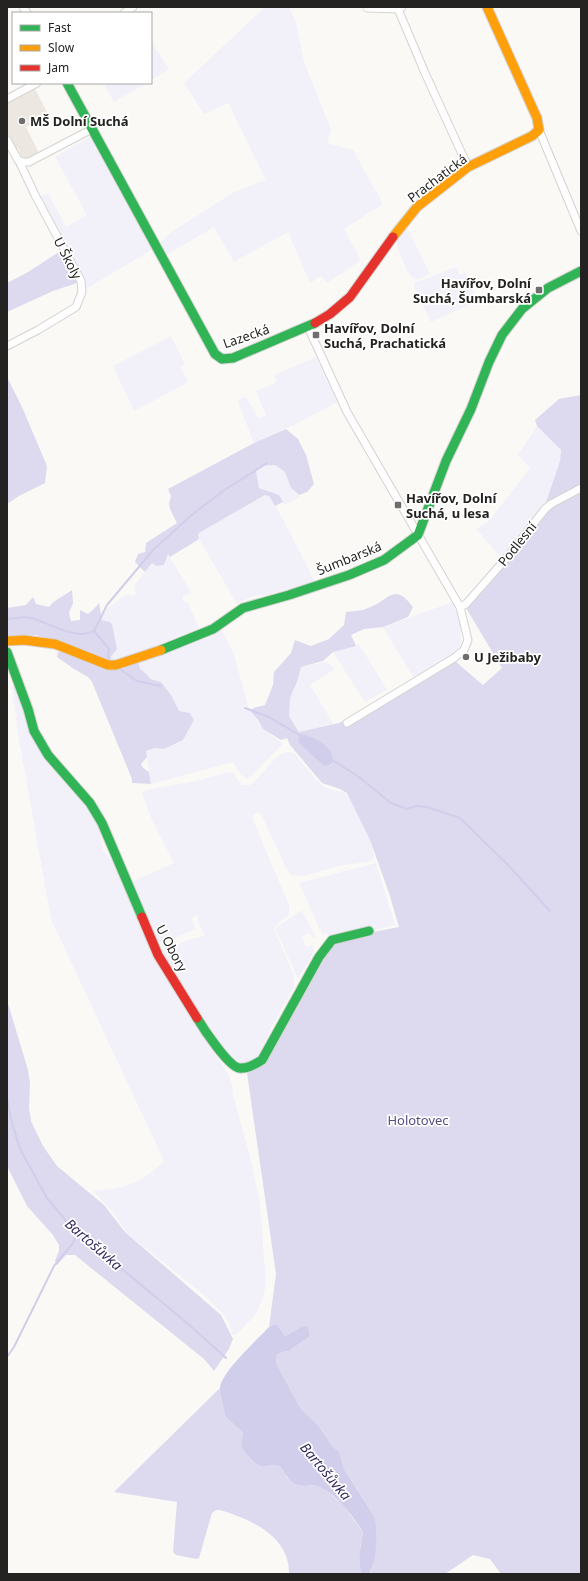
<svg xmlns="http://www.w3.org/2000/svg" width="588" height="1581" viewBox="0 0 588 1581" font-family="'Noto Sans',sans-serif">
<rect width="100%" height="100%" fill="#fbf9f6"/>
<!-- built -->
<polygon fill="#ece8e1" points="33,85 49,116 26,127 39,153 23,160 18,148 16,149 12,141 11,142 7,136 7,99"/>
<!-- green -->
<g fill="#f2f1f9">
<polygon points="265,7 289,7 296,23 304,62 331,129 327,143 353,150 383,204 344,229 361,260 327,283 321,276 310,283 288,232 234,262 214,227 168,254 165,253 160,243 170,233 234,192 266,180 228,103 204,114 184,83"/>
<polygon points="151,41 169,69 151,80"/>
<polygon points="103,83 147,83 114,102"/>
<path d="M91 136 95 144 94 149 99 151 153 249 86 289C86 279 83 275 77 268L39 197 48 193 66 227 87 215 55 157Z"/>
<path d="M406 225 430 274C425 276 420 280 415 279 407 277 399 251 396 243L395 240Z"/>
<polygon points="456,267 460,275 465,272 477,301 431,322 414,287 414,283"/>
<polygon points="171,336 185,365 180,368 185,376 186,376 188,382 172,391 134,411 113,366"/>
<polygon points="316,357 337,402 298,423 254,443 237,400 246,397 258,418 266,415 256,391 277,382 274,375"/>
<polygon points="537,426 561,450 560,461 544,508 503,560 476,529 489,521 530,468 518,455"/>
<polygon points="275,465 285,472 291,488 300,497 284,505 279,495 259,488 256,470 260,466"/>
<polygon points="265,495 269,496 283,519 314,580 310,583 265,595 253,596 237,604 199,539 198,534 224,518"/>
<polygon points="168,554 192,594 183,596 183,600 185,602 188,603 199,628 125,659 111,661 111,657 117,649 112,624 110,622 102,620 101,617 102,613 122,597 128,594 133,596 135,595 136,593 134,586 152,563 156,566 164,565"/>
<polygon points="453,602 460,622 461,645 454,654 414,678 383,627"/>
<path d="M221 629 234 654 248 706 263 729 283 744 248 779 241 775 233 762 151 784 146 751 155 748 164 749 183 740 194 720 190 713 179 711 161 682C150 679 142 673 138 662Z"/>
<polygon points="359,644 387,690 365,702 333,652"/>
<polygon points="327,662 335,669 310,685 334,725 300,732 289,716 290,698 297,682 301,667"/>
<path d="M17 685 44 756 49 765 88 809 99 827 103 850 113 862 118 873 152 955 201 1034 228 1073 232 1085 233 1095 252 1164 260 1204 266 1284 263 1299 255 1315 236 1335H232L229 1322 223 1314 205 1296 127 1233 112 1211 93 1191C123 1189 142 1183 164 1161L51 919 18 734 12 686Z"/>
<path d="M288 752 294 753C303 763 313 778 323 786 332 792 342 789 349 796L370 840 374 856 372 860 367 862 338 866 304 876 292 875 286 868 261 814 257 812 253 815V820L289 905V915L277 924 274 929 294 975V987L272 1026 258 1058 249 1063H239L225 1053 168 965 162 951 191 939 204 936V934L200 927 197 918 198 915 191 918 196 929 157 945 131 882 174 863 152 820 142 793 146 790 196 781 229 772 233 773 242 785H250C263 777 273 754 288 752Z"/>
<polygon points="376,863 395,925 359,934 330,939 327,933 322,934 299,883"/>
<polygon points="302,910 316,937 313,939 310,933 302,936 306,947 313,945 314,952 298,979 275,928"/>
</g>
<!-- forest -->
<g fill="#dddaef">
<polygon points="62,250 80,282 53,291 7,312 7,283 28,272"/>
<polygon points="7,377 22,407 47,466 45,483 19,496 7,504"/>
<path d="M581 395V1573L580 1574H501L490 1559 473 1555 445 1574H367L371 1571 373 1565 375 1549 374 1516 344 1469 339 1451 333 1447 318 1425 301 1409 276 1363 277 1355 282 1352 289 1351 309 1337V1331L301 1327 285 1336 277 1324 273 1325 269 1327 276 1274 247 1073 265 1062 314 956 343 938 399 927 389 893 370 840 347 793 340 789 322 783 290 745 287 738 281 740 263 729 258 720 251 712 253 708 265 705 273 685 274 672 291 653 295 640 311 646 329 639 344 625 346 612C353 611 362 611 368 608 390 601 393 581 413 607L408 617 383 627 364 629 351 635 356 646 333 652 323 661 301 667 297 682 290 698 289 716 299 732 339 723 455 661 483 685 502 668 463 603 495 569 544 508 560 461 561 450 537 426 535 420 559 399Z"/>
<polygon points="286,429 298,439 306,455 314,484 307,492 299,495 291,488 285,472 275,465 260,466 256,470 259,488 279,495 283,502 275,506 269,496 265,495 204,530 198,534 199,539 170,557 168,554 164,565 156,566 152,563 145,572 135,562 138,554 145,552 146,543 177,523 170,509 169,503 171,496 168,489 254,443"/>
<path d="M72 590 73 603 69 613 71 621 80 620V610L88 614 93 610 99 603 102 620 110 622 112 624 117 649 111 657V661L56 640 35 635 7 636V608L26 605 33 597 36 604 49 607C55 599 64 596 72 590Z"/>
<polygon points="58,652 65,652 89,663 119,670 138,662 140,668 151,679 161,682 171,695 179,711 190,713 194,720 183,740 164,749 155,748 146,751 147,757 141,764 143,768 149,772 151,784 132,783 132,779 92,682 88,677 74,669 57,657"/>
<polygon points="7,1000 28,1070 30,1083 29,1107 31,1121 43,1146 57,1166 104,1205 125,1232 221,1315 233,1339 229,1349 214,1371 204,1359 75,1255 66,1255 57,1265 55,1261 59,1251 59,1245 53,1235 27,1206 7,1166"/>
<path d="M220 1388 224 1403 225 1416 243 1433 241 1442 246 1454 257 1465 263 1467 272 1465 281 1467 287 1478 303 1486 317 1485 325 1489 344 1506 363 1532 360 1548 364 1574H289C290 1536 250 1519 220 1510H216L212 1513 199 1558 196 1559 176 1555 173 1552 177 1502 114 1492Z"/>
</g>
<!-- water -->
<g fill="#d1ceeb">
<path d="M299 734C312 735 334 746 333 762L329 765 324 766 298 742Z"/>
<path d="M277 1324 285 1336 301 1327 307 1326 309 1331V1337L289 1351 282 1352 277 1355 276 1363 301 1409 318 1425 333 1447 339 1451 344 1469 374 1516C378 1527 377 1566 369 1573H362C357 1561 361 1544 363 1532 352 1515 338 1496 320 1487 316 1485 311 1485 307 1486 293 1486 287 1479 281 1467L272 1465 263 1467 257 1465 246 1454 242 1447 241 1442 243 1433 225 1416C224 1407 221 1398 220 1389 219 1374 259 1338 269 1327L273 1325Z"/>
</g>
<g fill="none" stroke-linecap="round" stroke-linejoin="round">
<!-- stream -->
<g stroke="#d1ceeb" stroke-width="2">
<path d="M7 619C15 618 25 616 32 618 50 623 76 641 94 631L109 649 108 657 110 661"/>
<polyline points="94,631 107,605 154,549 193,514 223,491 267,463"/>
<polyline points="120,669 137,681 161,686"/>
<polyline points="245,708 269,717 301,736"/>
<polyline points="331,759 359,777 391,803 407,809 416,806 427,807 460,818 511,868 550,911"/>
<polyline points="7,1098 12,1123 20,1149 47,1198 71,1227 186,1322 226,1358"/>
<polyline points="7,1357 14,1347 54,1266 73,1243 77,1232"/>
</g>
<!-- street casing -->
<g stroke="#d5d3d1" stroke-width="9">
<g id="street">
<polyline points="23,7 27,13"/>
<polyline points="367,8 398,9 402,7"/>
<polyline points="398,9 425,73 468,167"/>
<polyline points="124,13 133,7"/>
<polyline points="7,99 37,83"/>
<polyline points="539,130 581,231"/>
<polyline points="7,140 18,160 24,162 29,162 92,129"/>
<polyline points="308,327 347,412 460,607 468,640 464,650 454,658 347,723"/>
<polyline points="7,346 38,330 76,307 82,292 81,281 35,195 19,161"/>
<polyline points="460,607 466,604 509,555 545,509 551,504 581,488"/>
</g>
</g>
<!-- fast casing -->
<g stroke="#d5d3d1" stroke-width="11">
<g id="fast">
<polyline points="67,83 215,354 222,359 233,358 315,323"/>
<polyline points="161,650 213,629 243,608 289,595 349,575 384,560 418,535 446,461 471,409 489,362 502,335 522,309 548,288 581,271"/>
<polyline points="7,652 28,709 34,731 48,755 90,803 102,823 142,917"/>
<path d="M197 1018C203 1028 228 1066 239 1068 248 1069 255 1064 262 1060L319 957 332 940 369 931"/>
</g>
</g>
<!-- slow casing -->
<g stroke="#d5d3d1" stroke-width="11">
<g id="slow">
<polyline points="393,237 417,207 468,167 532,136 539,130 537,118 487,7"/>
<polyline points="7,641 24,640 55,644 108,665 116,665 161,650"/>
</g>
</g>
<!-- jam casing -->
<g stroke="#d5d3d1" stroke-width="11">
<g id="jam">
<polyline points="315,323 330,314 350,297 393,237"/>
<polyline points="142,917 158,955 197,1018"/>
</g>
</g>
<!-- street -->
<use href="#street" stroke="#fefefe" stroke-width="7"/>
<!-- fast -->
<use href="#fast" stroke="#30b455" stroke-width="9"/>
<!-- slow -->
<use href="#slow" stroke="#ff9f0a" stroke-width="9"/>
<!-- jam -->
<use href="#jam" stroke="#e5322d" stroke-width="9"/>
</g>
<!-- markers -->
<g fill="#6f6e6c" stroke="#fff" stroke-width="1.5">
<circle cx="22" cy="121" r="4"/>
<rect x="535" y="286" width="8" height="8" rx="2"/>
<rect x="312" y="331" width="8" height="8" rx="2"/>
<rect x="394" y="501" width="8" height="8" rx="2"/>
<circle cx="466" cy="657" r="4"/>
</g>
<g text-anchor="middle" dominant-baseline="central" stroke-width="3.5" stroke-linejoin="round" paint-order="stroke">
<!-- poi labels -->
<g font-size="13" font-weight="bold" fill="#242321" stroke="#fff" text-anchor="start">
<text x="30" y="121">MŠ Dolní Suchá</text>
<text x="531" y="283" text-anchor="end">Havířov, Dolní<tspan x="531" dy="15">Suchá, Šumbarská</tspan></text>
<text x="324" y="328">Havířov, Dolní<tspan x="324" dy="15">Suchá, Prachatická</tspan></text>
<text x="406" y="498">Havířov, Dolní<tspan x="406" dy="15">Suchá, u lesa</tspan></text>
<text x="474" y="657">U Ježibaby</text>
</g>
<!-- street labels -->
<g font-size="13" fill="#242321" stroke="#fff">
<text transform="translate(437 178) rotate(-37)">Prachatická</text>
<text transform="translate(68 258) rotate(63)">U Školy</text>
<text transform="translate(246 336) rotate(-19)">Lazecká</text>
<text transform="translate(517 544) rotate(-51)">Podlesní</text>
<text transform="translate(349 558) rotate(-22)">Šumbarská</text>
<text transform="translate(172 948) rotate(62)">U Obory</text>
</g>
<!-- park labels -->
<g font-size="13" fill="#564f86" stroke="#fff">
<text x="418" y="1120">Holotovec</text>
</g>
<!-- water labels -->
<g font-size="14" font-style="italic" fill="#352b5f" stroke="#fff">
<text transform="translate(94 1244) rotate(41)">Bartošůvka</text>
<text transform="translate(326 1471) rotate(50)">Bartošůvka</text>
</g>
</g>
<!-- border -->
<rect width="588" height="1581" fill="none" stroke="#242321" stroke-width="16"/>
<!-- legend -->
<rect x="12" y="12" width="140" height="72" fill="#ffffff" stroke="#a7a7a6"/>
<rect x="20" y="25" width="20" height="6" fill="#30b455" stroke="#a7a7a6"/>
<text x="48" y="32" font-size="12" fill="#242321">Fast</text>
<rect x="20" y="45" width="20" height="6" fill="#ff9f0a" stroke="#a7a7a6"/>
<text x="48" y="52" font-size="12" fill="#242321">Slow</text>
<rect x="20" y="65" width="20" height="6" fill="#e5322d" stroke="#a7a7a6"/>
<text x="48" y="72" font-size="12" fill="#242321">Jam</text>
</svg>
